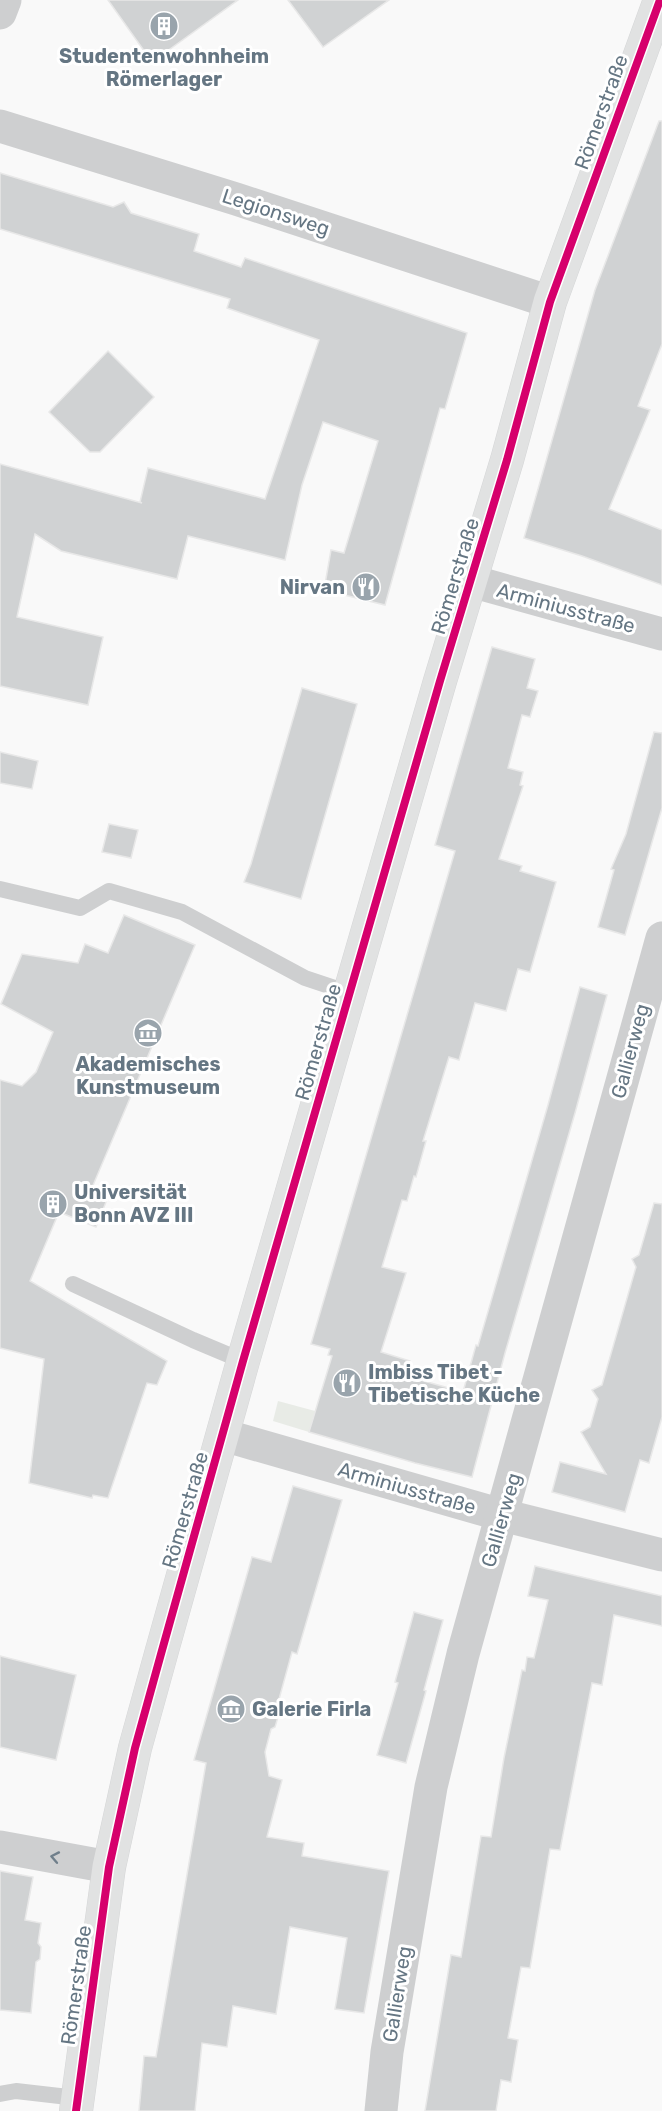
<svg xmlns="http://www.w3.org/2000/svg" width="662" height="2111" viewBox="0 0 662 2111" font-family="Rubik,sans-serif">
<rect width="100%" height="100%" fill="#f9f9f9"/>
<!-- green -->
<polygon fill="#e8ebe6" points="278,1401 315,1411 309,1432 273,1421"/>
<!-- building -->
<g fill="#d0d2d3" stroke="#e8e8e8" stroke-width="1.5">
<polygon points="108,0 238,0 152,62"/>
<polygon points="288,0 389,0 323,47"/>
<polygon points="659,121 662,121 662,344 638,406 650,410 609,509 662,530 662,585 582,556 524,538 595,290"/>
<polygon points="0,173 113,207 124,202 131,213 199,234 194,251 241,267 245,258 467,333 445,409 440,408 385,605 324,590 331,550 344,553 378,441 323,422 302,485 285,560 188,536 177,579 61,551 35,534 17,617 103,637 88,705 0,686 0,464 142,503 140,502 148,468 265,499 319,340 227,308 230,299 0,229"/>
<polygon points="108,351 154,397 100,452 90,452 49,412"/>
<polygon points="492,647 535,659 527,688 538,691 530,717 522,715 508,768 523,772 520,785 523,786 499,859 522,866 520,871 556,882 530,972 518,969 506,1011 475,1003 459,1060 449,1057 423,1141 426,1141 416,1177 414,1176 407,1201 402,1200 382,1267 406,1273 381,1352 410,1361 406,1376 463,1392 476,1345 478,1346 548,1105 580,987 607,995 575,1113 505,1353 472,1477 415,1463 309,1432 332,1356 328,1355 330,1349 311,1344 455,851 435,845"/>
<polygon points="302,688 357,704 301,899 244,882 251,864"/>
<polygon points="654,732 662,733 662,808 625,935 598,927 614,870 611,869 626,834"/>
<polygon points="0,752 38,761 32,789 0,783"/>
<polygon points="109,824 138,830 131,858 102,852"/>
<polygon points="124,915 195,945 91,1190 108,1197 96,1227 59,1212 30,1281 167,1361 157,1385 147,1383 108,1498 93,1495 92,1498 29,1483 44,1359 0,1348 0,1080 22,1086 36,1072 53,1032 1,1004 22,954 78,963 85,944 108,953"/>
<polygon points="654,1203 662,1204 662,1417 649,1463 640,1460 625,1512 552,1492 560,1462 606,1474 581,1432 590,1427 598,1399 592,1390 602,1385 636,1267 632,1259 639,1255"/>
<polygon points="293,1486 342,1500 297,1654 292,1652 276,1710 279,1714 275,1727 271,1729 265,1752 269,1776 282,1780 267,1837 304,1843 302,1856 389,1871 364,2013 335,2009 347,1938 290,1927 276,2014 233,2006 227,2047 202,2043 195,2111 139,2111 144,2056 156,2057 206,1763 194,1760 252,1557 271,1562"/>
<polygon points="535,1566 662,1596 662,1626 614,1615 602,1685 592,1683 560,1850 550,1849 530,1968 521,1967 508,2038 518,2040 511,2082 501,2080 496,2111 425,2111 451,1955 461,1957 481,1836 491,1837 504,1758 522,1670 525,1671 527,1657 534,1658 548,1600 528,1596"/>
<polygon points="414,1612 443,1620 424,1690 426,1691 406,1763 377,1755 398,1683 395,1682"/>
<polygon points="0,1656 76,1675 56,1760 0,1747"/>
<polygon points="0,1871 33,1877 25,1920 41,1923 38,1943 41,1947 40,1959 36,1962 31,2013 0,2010"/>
</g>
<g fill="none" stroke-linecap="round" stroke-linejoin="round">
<!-- secondary casing -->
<g stroke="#d5d6d7" stroke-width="34">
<polyline id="secondary" points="76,2111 109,1867 135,1748 161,1654 243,1361 440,681 507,460 550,302 660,0"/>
</g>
<!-- lane -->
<g stroke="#cecfd0" stroke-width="16">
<polyline points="0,889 80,908 109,891 182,912 305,978 350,993"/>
<polyline points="73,1284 193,1340 243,1361"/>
<polyline points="0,2094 16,2091 77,2098"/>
</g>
<!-- street -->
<g stroke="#cecfd0" stroke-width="33">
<polyline points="0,13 5,0"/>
<polyline points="0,126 236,199 550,302"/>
<polyline points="471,581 662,634"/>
<polyline points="223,1435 502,1515 662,1555"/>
<polyline points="0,1847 109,1867"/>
<polyline points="381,2111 387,2052 431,1787 463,1654 662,938"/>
</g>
<!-- secondary -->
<use href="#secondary" stroke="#e1e2e2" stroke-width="33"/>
<!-- cycleway casing -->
<g stroke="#fff" stroke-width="11">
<polyline id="cycleway" points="76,2111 109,1867 135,1748 161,1654 243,1361 440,681 507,460 550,302 660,0"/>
</g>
<!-- cycleway -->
<use href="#cycleway" stroke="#d6006c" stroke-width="8"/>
</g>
<!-- one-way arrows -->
<defs><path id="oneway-chevron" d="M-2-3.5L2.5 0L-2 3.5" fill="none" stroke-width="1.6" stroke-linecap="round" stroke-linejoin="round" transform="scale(1.5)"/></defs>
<use stroke="#707f8b" href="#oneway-chevron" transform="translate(55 1857) rotate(-169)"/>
<!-- icons -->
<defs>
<g id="building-disc" transform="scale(1.5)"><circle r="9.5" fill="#99a4ac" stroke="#fff"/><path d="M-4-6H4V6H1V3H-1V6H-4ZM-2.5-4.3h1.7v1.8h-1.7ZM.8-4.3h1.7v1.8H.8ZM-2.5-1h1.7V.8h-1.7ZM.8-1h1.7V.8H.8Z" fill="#fff"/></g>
<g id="restaurant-disc" transform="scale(1.5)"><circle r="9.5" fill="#99a4ac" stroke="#fff"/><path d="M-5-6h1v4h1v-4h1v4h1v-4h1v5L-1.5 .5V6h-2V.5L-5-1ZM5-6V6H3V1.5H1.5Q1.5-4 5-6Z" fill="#fff"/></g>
<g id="museum-disc" transform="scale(1.5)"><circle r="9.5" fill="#99a4ac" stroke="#fff"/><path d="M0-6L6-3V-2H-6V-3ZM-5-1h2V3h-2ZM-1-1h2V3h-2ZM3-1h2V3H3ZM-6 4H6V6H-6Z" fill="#fff"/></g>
</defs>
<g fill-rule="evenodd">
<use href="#building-disc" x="164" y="26"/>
<use href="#restaurant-disc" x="366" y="587"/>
<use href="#museum-disc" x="148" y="1033"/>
<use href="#building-disc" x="53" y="1204"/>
<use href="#restaurant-disc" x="347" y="1383"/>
<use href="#museum-disc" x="231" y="1709"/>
</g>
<g text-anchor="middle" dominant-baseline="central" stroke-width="6" stroke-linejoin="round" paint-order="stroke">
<!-- poi labels -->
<g font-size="20" font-weight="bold" fill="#657683" stroke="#fff" text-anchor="start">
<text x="164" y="56" text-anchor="middle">Studentenwohnheim<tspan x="164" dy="23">Römerlager</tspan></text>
<text x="345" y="587" text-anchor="end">Nirvan</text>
<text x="148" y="1064" text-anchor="middle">Akademisches<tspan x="148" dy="23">Kunstmuseum</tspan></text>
<text x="74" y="1192">Universität<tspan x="74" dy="23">Bonn AVZ III</tspan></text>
<text x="368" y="1372">Imbiss Tibet -<tspan x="368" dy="23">Tibetische Küche</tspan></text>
<text x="252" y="1709">Galerie Firla</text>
</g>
<!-- street labels -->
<g font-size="20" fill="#657683" stroke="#fff">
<text transform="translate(601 112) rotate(-70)">Römerstraße</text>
<text transform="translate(276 212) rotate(18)">Legionsweg</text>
<text transform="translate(455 576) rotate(-73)">Römerstraße</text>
<text transform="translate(566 608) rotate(15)">Arminiusstraße</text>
<text transform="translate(318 1042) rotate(-74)">Römerstraße</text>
<text transform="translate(630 1051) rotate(-75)">Gallierweg</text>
<text transform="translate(407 1488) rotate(16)">Arminiusstraße</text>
<text transform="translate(185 1510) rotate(-74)">Römerstraße</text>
<text transform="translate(501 1520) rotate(-74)">Gallierweg</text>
<text transform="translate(76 1985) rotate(-82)">Römerstraße</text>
<text transform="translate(397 1994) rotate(-81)">Gallierweg</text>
</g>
</g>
</svg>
